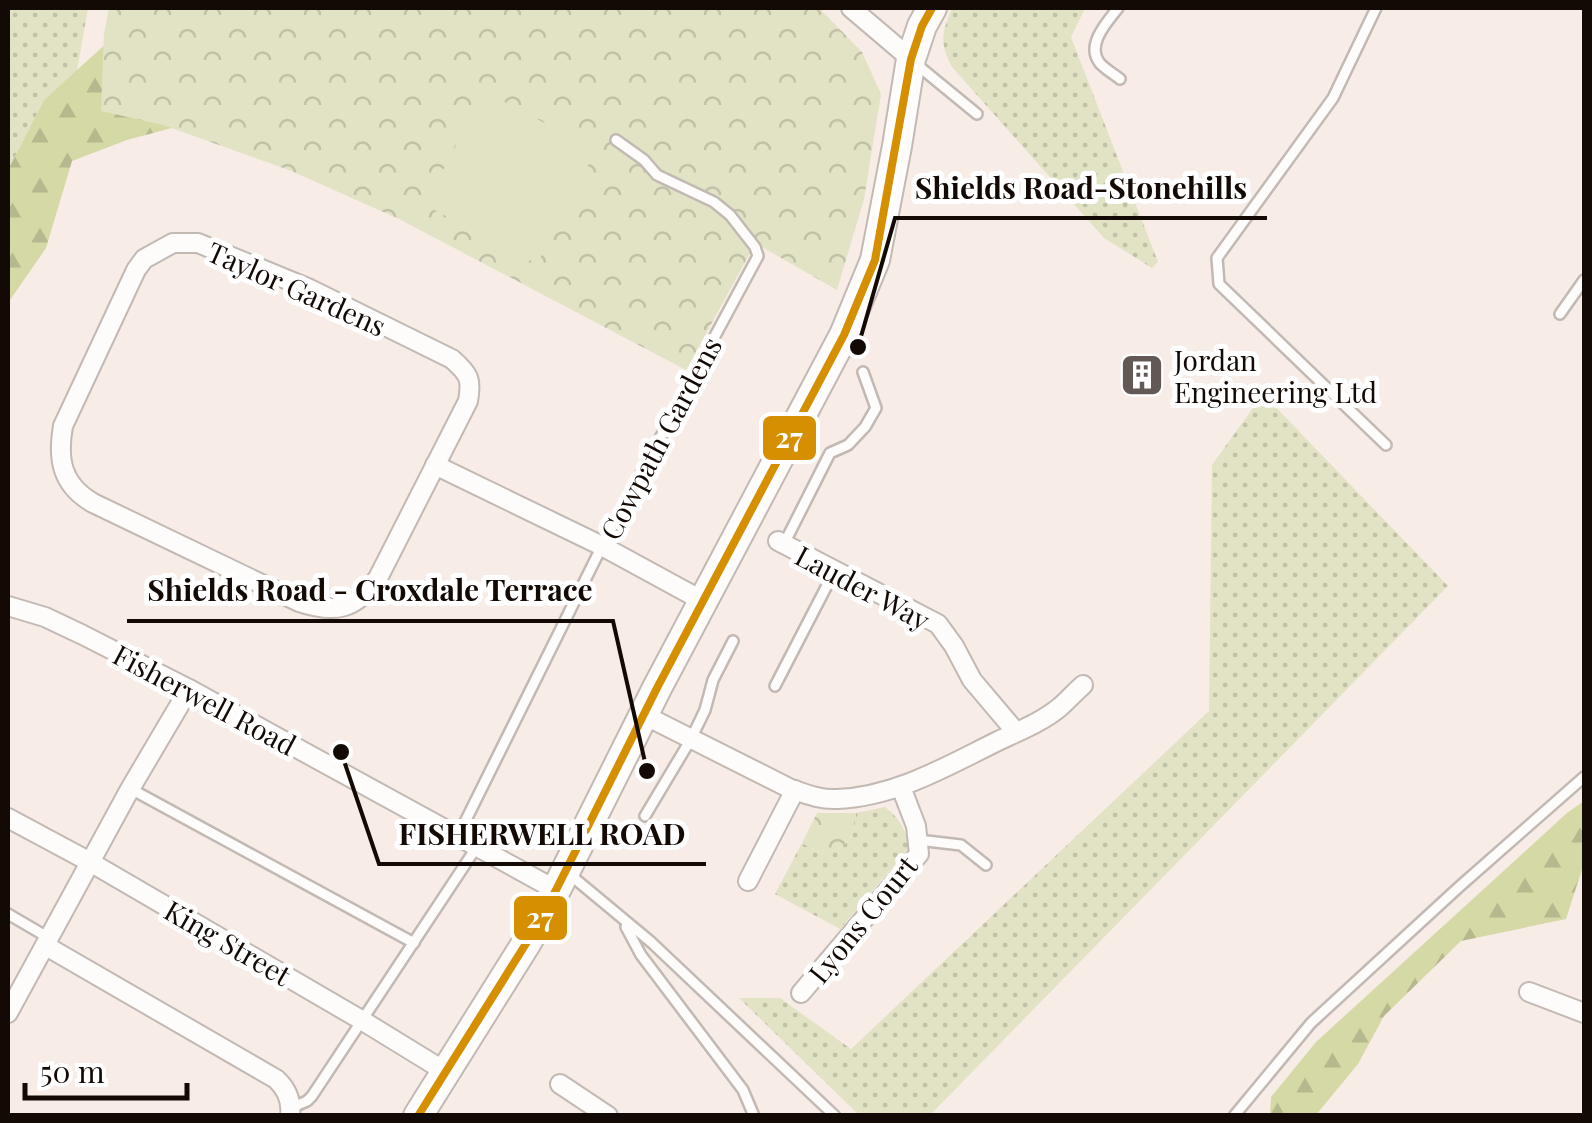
<svg xmlns="http://www.w3.org/2000/svg" width="1592" height="1123" viewBox="0 0 1592 1123" font-family="'Playfair Display',serif">
<defs>
<pattern id="grass-dots" width="8" height="8" patternUnits="userSpaceOnUse" patternTransform="scale(2.5)"><rect width="8" height="8" fill="#e2e3c4"/><path d="M2 2h.1M6 6h.1" fill="none" stroke="#c1c1a7" stroke-width="1.8" stroke-linecap="round"/></pattern>
<pattern id="forest-firs" width="22" height="20" patternUnits="userSpaceOnUse" patternTransform="scale(2.5)"><rect width="22" height="20" fill="#d5d9a6"/><path d="M5 1l3.5 6h-7zM16 11l3.5 6h-7z" fill="#b6b98d"/></pattern>
<pattern id="park-crowns" width="20" height="18" patternUnits="userSpaceOnUse" patternTransform="scale(2.5)"><rect width="20" height="18" fill="#e2e3c4"/><path d="M2 6a3 3 0 1 1 6 0M12 15a3 3 0 1 1 6 0" fill="none" stroke="#c1c1a7"/></pattern>
</defs>
<rect width="100%" height="100%" fill="#f7ece6"/>
<!-- grass -->
<g fill="url(#grass-dots)">
<polygon points="8,8 88,8 77,71 44,100 8,170"/>
<path d="M952 8H1085L1071 37 1158 262 1152 268 1104 238 952 67C939 42 942 33 952 8Z"/>
<polygon points="1263,394 1448,586 930,1115 859,1115 739,998 780,998 851,1049 1209,711 1212,465"/>
<path d="M885 807C900 819 907 830 908 849L840 929 775 894 802 843 822 854C848 847 854 840 856 813Z"/>
</g>
<!-- forest -->
<g fill="url(#forest-firs)">
<polygon points="120,31 198,121 127,140 72,161 46,248 8,303 8,170 44,100"/>
<polygon points="1584,801 1584,863 1566,919 1461,941 1384,1016 1358,1064 1316,1115 1270,1115 1271,1097 1316,1042 1567,813"/>
</g>
<!-- park -->
<g fill="url(#park-crowns)">
<polygon points="109,8 819,8 862,52 881,94 864,199 837,290 762,247 749,255 686,370 399,219 289,170 163,125 101,111 104,33"/>
<path d="M817 813H856C854 840 848 847 822 854L802 843Z"/>
</g>
<!-- garden -->
<polygon fill="#e2e3c4" points="484,91 596,150 537,264 425,205"/>
<g fill="none" stroke-linecap="round" stroke-linejoin="round">
<!-- service casing -->
<g stroke="#c3b9b3" stroke-width="14">
<g id="service">
<path d="M1118 8C1108 21 1086 44 1099 62 1103 68 1114 74 1120 79"/>
<polyline points="1376,8 1333,98 1217,258 1219,284 1386,445"/>
<polyline points="916,64 977,114"/>
<polyline points="1560,314 1584,280"/>
<polyline points="784,544 830,453 848,445 865,427 876,408 863,372"/>
<polyline points="775,686 835,570"/>
<polyline points="131,789 414,943"/>
<polyline points="645,816 691,739 705,710 713,680 733,641"/>
<polyline points="458,836 602,546 758,256 755,247 730,215 714,202 657,175 644,160 616,140"/>
<polyline points="918,840 961,845 986,865"/>
<polyline points="568,873 651,942 835,1116"/>
<polyline points="8,914 49,938"/>
<polyline points="626,927 641,955 743,1090 754,1116"/>
<polyline points="291,1108 307,1101 312,1096 476,848"/>
<polyline points="1234,1116 1311,1023 1459,887 1584,777"/>
</g>
</g>
<!-- minor casing -->
<g stroke="#c3b9b3" stroke-width="22">
<g id="minor">
<polyline points="851,8 911,59"/>
<path d="M173 243H198L310 289 452 359C469 374 472 379 468 401L378 578C355 610 335 614 299 602L93 503C62 485 57 460 63 426L136 270 144 259Z"/>
<polyline points="435,465 602,546 703,601"/>
<polyline points="778,541 938,624 954,646 972,680 1016,732"/>
<polyline points="8,606 45,617 83,635 189,689 556,890"/>
<path d="M644 715 791 789C806 794 821 800 837 799 895 797 947 766 998 741 1019 731 1042 722 1060 707 1068 700 1075 692 1083 685"/>
<polyline points="8,818 90,862 363,1021 446,1072"/>
<polyline points="748,881 795,790"/>
<path d="M46 946 276 1079C287 1089 292 1101 290 1116"/>
<polyline points="1529,992 1584,1013"/>
<polyline points="801,993 919,854 916,826 901,787"/>
<polyline points="8,1013 130,789 189,689"/>
<polyline points="560,1084 608,1116"/>
</g>
</g>
<!-- primary casing -->
<g stroke="#c3b9b3" stroke-width="32">
<polyline id="primary" points="418,1116 527,942 556,890 657,688 844,335 875,260 897,146 911,59 922,26 932,8"/>
</g>
<!-- service -->
<use href="#service" stroke="#fefcfb" stroke-width="9"/>
<!-- minor -->
<use href="#minor" stroke="#fefcfb" stroke-width="18"/>
<!-- primary -->
<use href="#primary" stroke="#fefcfb" stroke-width="28"/>
<!-- bus-1 casing -->
<g stroke="#fff" stroke-width="15">
<polyline id="bus-1" points="418,1116 527,942 556,890 657,688 844,335 875,260 911,59 922,26 932,8"/>
</g>
<!-- bus-1 -->
<use href="#bus-1" stroke="#d58f01" stroke-width="8"/>
</g>
<!-- icons -->
<defs>
<g id="building-square" transform="scale(2.25)"><rect x="-9" y="-9" width="18" height="18" rx="4" fill="#635954" stroke="#fff"/><path d="M-4-6H4V6H1V3H-1V6H-4ZM-2.5-4.3h1.7v1.8h-1.7ZM.8-4.3h1.7v1.8H.8ZM-2.5-1h1.7V.8h-1.7ZM.8-1h1.7V.8H.8Z" fill="#fff"/></g>
</defs>
<g fill-rule="evenodd">
<use href="#building-square" x="1142" y="375"/>
</g>
<g text-anchor="middle" dominant-baseline="central" stroke-width="10" stroke-linejoin="round" paint-order="stroke">
<!-- street labels -->
<g font-size="28" fill="#140a05" stroke="#fff">
<text transform="translate(297 288) rotate(24)">Taylor Gardens</text>
<text transform="translate(660 438) rotate(-62)">Cowpath Gardens</text>
<text transform="translate(863 587) rotate(28)">Lauder Way</text>
<text transform="translate(205 699) rotate(28)">Fisherwell Road</text>
<text transform="translate(862 919) rotate(-51)">Lyons Court</text>
<text transform="translate(228 942) rotate(30)">King Street</text>
</g>
<!-- poi labels -->
<g font-size="28" fill="#140a05" stroke="#fff" text-anchor="start">
<text x="1174" y="359">Jordan<tspan x="1174" dy="32">Engineering Ltd</tspan></text>
</g>
</g>
<!-- callouts -->
<path fill="none" stroke="#140a05" stroke-width="4" d="M858 347L895 218H1267M647 771L613 621H127M341 752L379 864H706"/>
<g fill="#140a05" stroke="#fff" stroke-width="4">
<circle cx="858" cy="347" r="10"/>
<circle cx="647" cy="771" r="10"/>
<circle cx="341" cy="752" r="10"/>
</g>
<g font-size="30" text-anchor="middle" font-weight="bold" fill="#140a05" stroke="#fff" stroke-width="10" stroke-linejoin="round" paint-order="stroke">
<text x="1081" y="199">Shields Road-Stonehills</text>
<text x="370" y="601">Shields Road - Croxdale Terrace</text>
<text x="542" y="845">FISHERWELL ROAD</text>
</g>
<g stroke="#fff" stroke-width="4">
<rect x="761" y="414" width="57" height="48" rx="10" fill="#d58f01"/>
<rect x="512" y="894" width="57" height="48" rx="10" fill="#d58f01"/>
</g>
<g font-size="28" text-anchor="middle" font-weight="bold" fill="#fff">
<text x="789" y="448">27</text>
<text x="540" y="928">27</text>
</g>
<!-- border -->
<rect width="1592" height="1123" fill="none" stroke="#140a05" stroke-width="20"/>
<!-- scale -->
<path d="M25 1083v15h162v-15" fill="none" stroke="#140a05" stroke-width="5"/>
<text x="40" y="1083" font-size="30" fill="#140a05" stroke="#ffffff" stroke-width="8" paint-order="stroke">50 m</text>
</svg>
